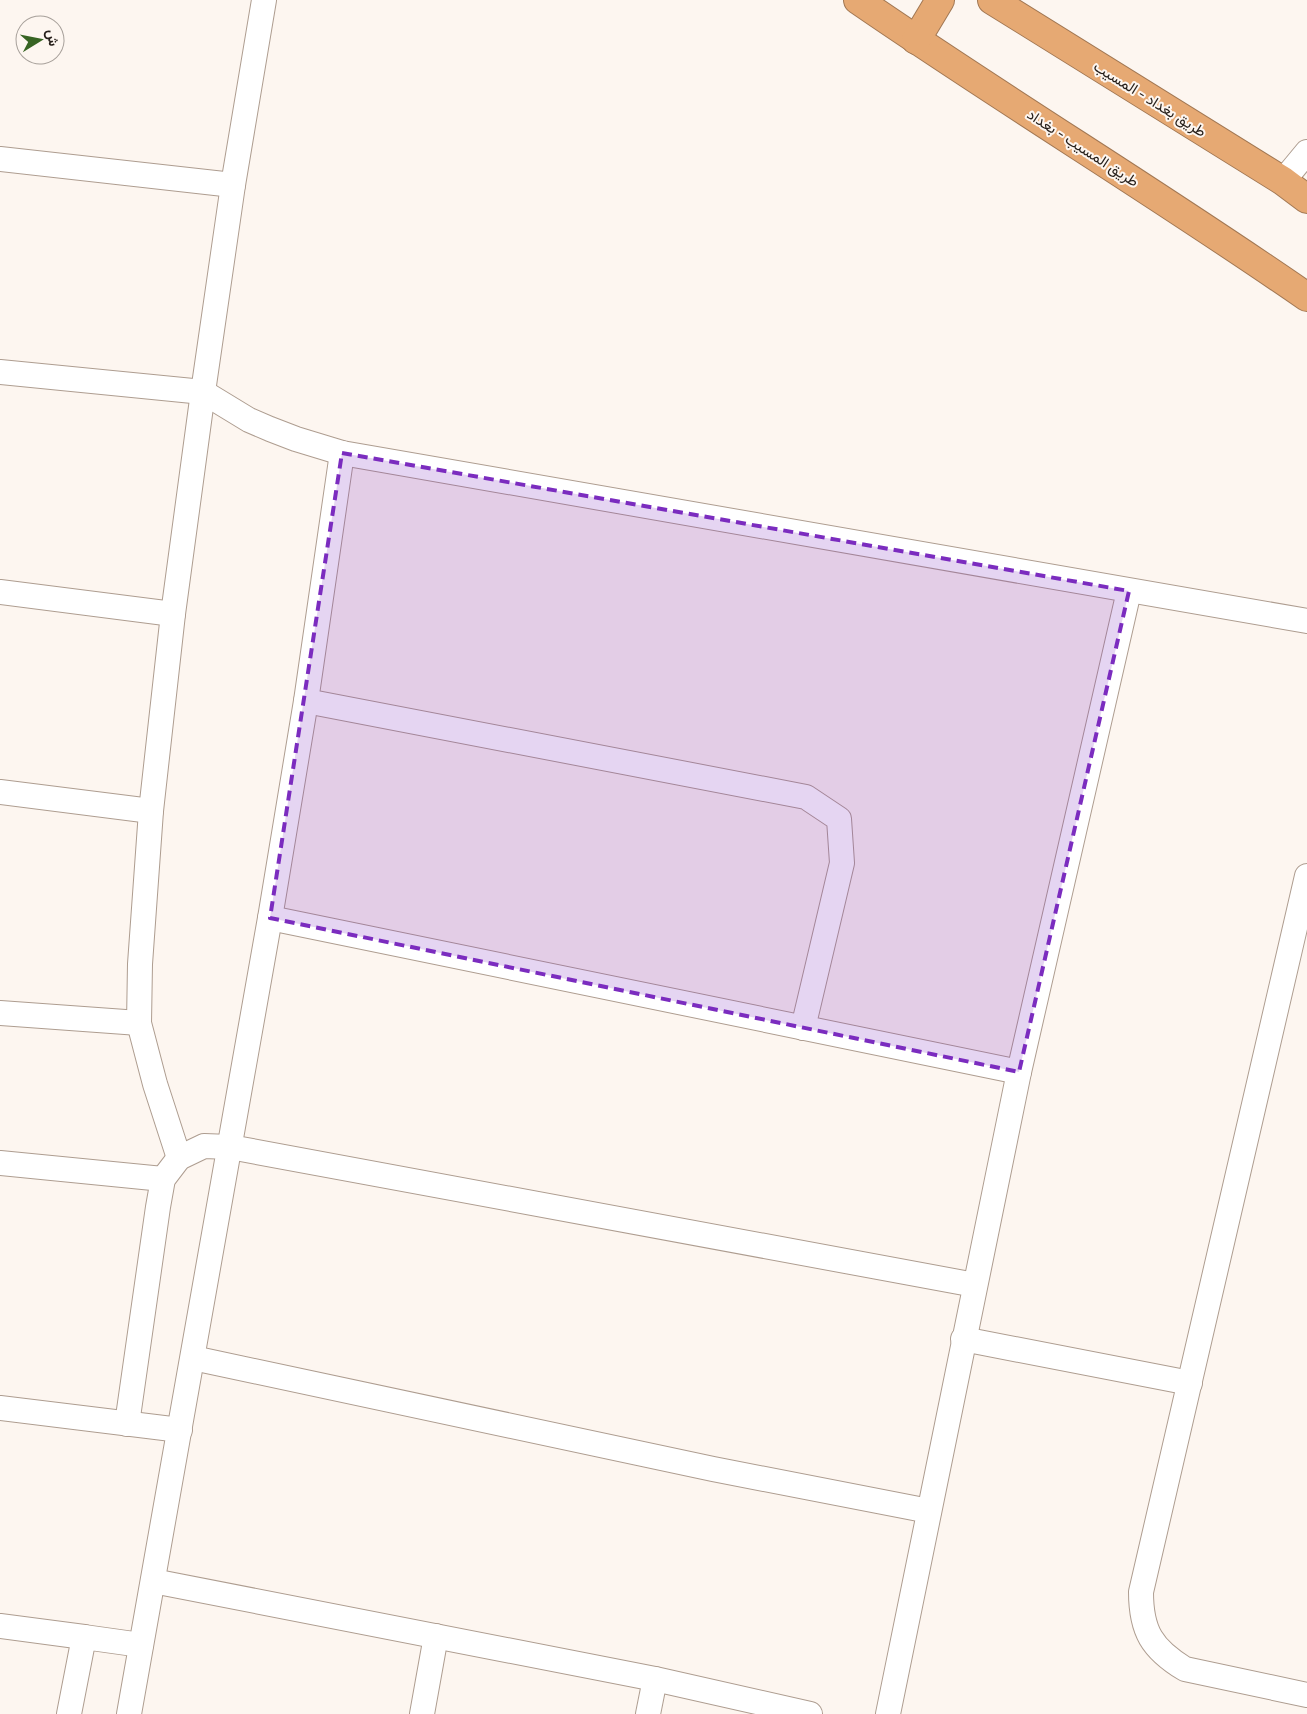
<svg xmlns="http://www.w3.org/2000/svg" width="1307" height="1714" viewBox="0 0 1307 1714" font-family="Figtree,Vazirmatn,sans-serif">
<rect width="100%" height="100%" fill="#fdf6f0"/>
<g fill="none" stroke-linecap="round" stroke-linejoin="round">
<!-- street casing -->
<g stroke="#ae9d90" stroke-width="26">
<g id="street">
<polyline points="0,159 233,185"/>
<polyline points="1283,181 1307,152"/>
<polyline points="0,372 203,392 249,420 270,429 296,439 342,453 1307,621"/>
<polyline points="0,592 173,614"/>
<polyline points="306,701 806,797 839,819 842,863 803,1028"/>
<polyline points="0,792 151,811"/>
<path d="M1307 876 1141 1592C1141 1631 1152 1649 1185 1669L1307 1695"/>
<polyline points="270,918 1019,1072"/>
<polyline points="0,1013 139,1023"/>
<polyline points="179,1158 155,1084 139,1023 140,964 151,811 173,614 203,392 233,185 264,0"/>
<polyline points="0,1163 163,1179"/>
<polyline points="963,1339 1190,1383"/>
<polyline points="193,1358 713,1469 929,1511"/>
<polyline points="0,1408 180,1430"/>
<polyline points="127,1424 158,1207 163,1179 179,1158 204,1146 230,1147 975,1285"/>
<polyline points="153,1581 655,1679 810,1714"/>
<polyline points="0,1626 84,1637"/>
<polyline points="69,1714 84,1637 141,1645"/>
<polyline points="129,1714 270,918 306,701 342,453"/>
<polyline points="422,1714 436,1636"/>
<polyline points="648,1714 655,1679"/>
<polyline points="888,1714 1019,1072 1129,591"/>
</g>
</g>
<!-- highway casing -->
<g stroke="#a27854" stroke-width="30">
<g id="highway">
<path d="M858 0C1006 102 1160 195 1307 297"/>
<polyline points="992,0 1283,181 1307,199"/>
<polyline points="916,40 940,0"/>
</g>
</g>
<!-- street -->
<use href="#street" stroke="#fff" stroke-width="24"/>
<!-- highway -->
<use href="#highway" stroke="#e6a973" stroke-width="28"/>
</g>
<!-- marked area -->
<path fill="#7b2cbf" fill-opacity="0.2" stroke="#7b2cbf" stroke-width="4" stroke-dasharray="10 6" stroke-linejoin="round" d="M342 453 1129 591 1019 1072 270 918Z"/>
<g text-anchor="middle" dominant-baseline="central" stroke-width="4" stroke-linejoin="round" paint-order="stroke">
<!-- street labels -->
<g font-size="15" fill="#251e19" stroke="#fdf6f0">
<text transform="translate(1150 99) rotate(32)">طريق بغداد - المسيب</text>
<text transform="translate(1083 148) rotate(33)">طريق المسيب - بغداد</text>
</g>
</g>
<!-- north arrow -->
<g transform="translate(40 40) rotate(80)"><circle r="24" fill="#fdf6f0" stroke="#a7a09a"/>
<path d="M0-4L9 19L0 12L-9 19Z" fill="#376423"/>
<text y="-8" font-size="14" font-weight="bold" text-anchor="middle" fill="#251e19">ش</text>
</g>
</svg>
